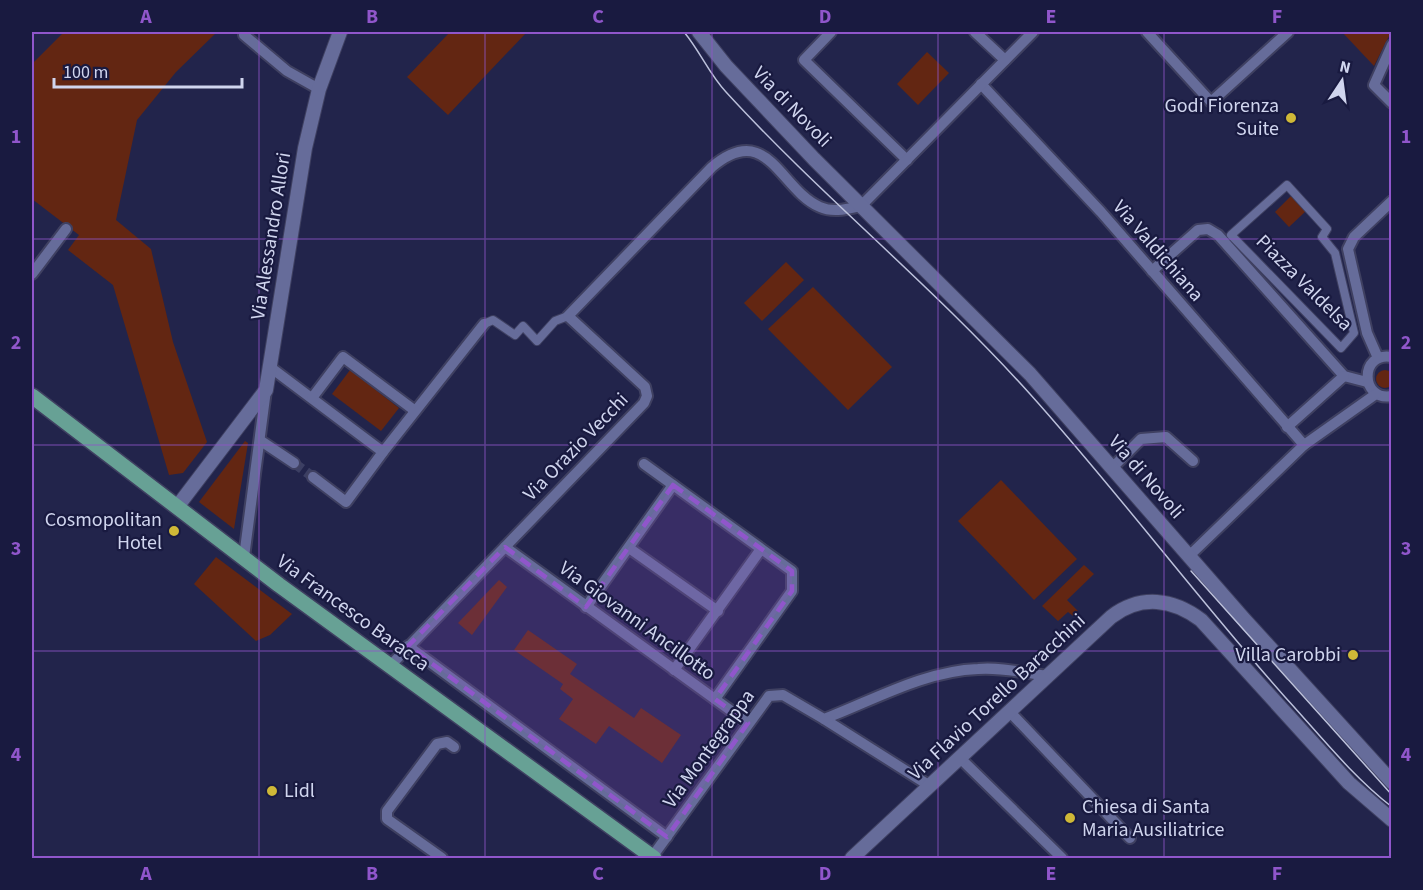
<svg xmlns="http://www.w3.org/2000/svg" width="1423" height="890" viewBox="0 0 1423 890" font-family="'Source Sans 3',sans-serif">
<rect width="100%" height="100%" fill="#22244b"/>
<!-- green -->
<g fill="#632612">
<polygon points="64,32 217,32 176,72 137,120 116,220 151,249 173,342 207,442 183,473 169,475 113,285 68,250 79,235 32,199 32,64"/>
<polygon points="450,32 527,32 448,115 407,77"/>
<polygon points="1342,32 1391,32 1374,66"/>
<polygon points="927,52 949,73 918,105 897,84"/>
<polygon points="1291,196 1306,211 1289,227 1275,212"/>
<polygon points="786,262 804,280 762,321 744,303"/>
<polygon points="813,287 892,367 848,410 768,329"/>
<polygon points="350,370 399,408 381,431 332,394"/>
<circle cx="1385" cy="379" r="9"/>
<polygon points="245,441 248,443 234,529 199,502"/>
<polygon points="1001,480 1077,559 1034,600 958,521"/>
<polygon points="216,557 292,614 270,635 256,641 194,584"/>
<polygon points="1084,565 1094,574 1067,600 1078,611 1073,616 1068,612 1058,621 1042,606"/>
<polygon points="499,580 507,587 472,635 458,623"/>
<polygon points="528,630 577,664 570,674 634,718 641,708 681,735 662,763 609,726 596,744 559,719 573,699 560,689 563,684 514,650"/>
</g>
<g fill="none" stroke-linecap="round" stroke-linejoin="round">
<!-- minor-tunnel -->
<polyline stroke="#3c3f63" stroke-width="10" stroke-dasharray="10 5" stroke-linecap="butt" points="294,463 313,477"/>
<!-- pedestrian casing -->
<g stroke="#3f4061" stroke-width="10">
<g id="pedestrian">
<polygon points="1287,185 1327,229 1322,237 1335,253 1354,333 1341,348 1231,235"/>
<polyline points="484,324 493,320 515,335 523,326 537,341 555,321 568,316"/>
</g>
</g>
<!-- minor casing -->
<g stroke="#3f4061" stroke-width="14">
<g id="minor">
<polyline points="831,32 804,60 907,160"/>
<polyline points="975,32 1005,60"/>
<polyline points="1147,32 1211,102 1288,32"/>
<polyline points="244,35 287,71 319,89"/>
<polyline points="1392,45 1374,85 1392,103"/>
<polyline points="981,84 1101,212 1304,445"/>
<polyline points="1152,271 1198,230 1208,229 1218,235 1344,376 1367,382"/>
<polyline points="32,274 66,229"/>
<path d="M1392 357C1359 351 1360 402 1392 396"/>
<polyline points="1378,358 1367,333 1348,249 1354,237 1392,201"/>
<polyline points="270,367 383,452 346,502 313,477"/>
<polyline points="312,398 343,357 414,410"/>
<polyline points="1287,427 1344,376"/>
<polyline points="261,441 294,463"/>
<polyline points="383,452 484,324"/>
<polyline points="644,464 792,571 792,591 715,699"/>
<polyline points="1112,468 1141,439 1166,437 1193,461"/>
<polyline points="505,547 748,723"/>
<polyline points="629,548 718,611"/>
<polyline points="1189,556 1304,445 1376,394"/>
<polyline points="244,557 266,390"/>
<polyline points="586,607 673,485"/>
<polyline points="408,646 667,837"/>
<path d="M390 666 644 403 647 396 645 387 568 316 712 167C768 120 780 190 820 207 833 213 847 209 861 206L1033 32"/>
<polyline points="674,670 761,549"/>
<polyline points="1009,711 1130,838"/>
<polyline points="824,719 930,786"/>
<polyline points="960,758 1062,858"/>
<path d="M652 857 769 696 783 695 824 719C874 700 924 671 978 669 1001 667 1025 673 1048 676"/>
<polyline points="442,858 387,819 387,811 437,744 447,742 454,747"/>
</g>
</g>
<!-- tertiary casing -->
<g stroke="#3f4061" stroke-width="16">
<g id="tertiary">
<polyline points="699,32 726,66 814,159 1030,374 1243,618 1392,782"/>
<polyline points="177,507 266,390 305,148 319,89 340,32"/>
<path d="M852 858 1111 617C1141 594 1173 599 1201 620L1349 783 1392 820"/>
</g>
</g>
<!-- primary casing -->
<g stroke="#3f4061" stroke-width="18">
<polyline id="primary" points="32,396 279,585 654,858"/>
</g>
<!-- pedestrian -->
<use href="#pedestrian" stroke="#666c9a" stroke-width="8"/>
<!-- minor -->
<use href="#minor" stroke="#666c9a" stroke-width="10"/>
<!-- tertiary -->
<use href="#tertiary" stroke="#666c9a" stroke-width="14"/>
<!-- primary -->
<use href="#primary" stroke="#67a195" stroke-width="15"/>
<!-- tram -->
<g stroke="#bcc1db" stroke-width="1.5">
<path d="M684 32C700 51 709 74 726 92 823 198 934 287 1030 394 1118 492 1197 598 1285 697 1319 734 1351 775 1392 807"/>
<polyline points="1191,571 1392,795"/>
</g>
</g>
<!-- marked area -->
<path fill="#9056cb" fill-opacity="0.2" stroke="#9056cb" stroke-width="4.5" stroke-dasharray="12 8" stroke-linejoin="round" d="M673 485 792 571V591L715 699 748 723 667 837 408 646 505 547 586 607Z"/>
<!-- grid -->
<path fill="none" stroke="#9056cb" stroke-width="1.5" stroke-opacity="0.55" d="M259 32V858M485 32V858M712 32V858M938 32V858M1164 32V858M32 239H1392M32 445H1392M32 651H1392"/>
<!-- markers -->
<g fill="#cfb837" stroke="#191a40" stroke-width="2">
<circle cx="1291" cy="118" r="6"/>
<circle cx="174" cy="531" r="6"/>
<circle cx="1353" cy="655" r="6"/>
<circle cx="272" cy="791" r="6"/>
<circle cx="1070" cy="818" r="6"/>
</g>
<g text-anchor="middle" dominant-baseline="central" stroke-width="4.5" stroke-linejoin="round" paint-order="stroke">
<!-- poi labels -->
<g font-size="20" fill="#d0d5ee" stroke="#191a40" text-anchor="end">
<text x="1279" y="106">Godi Fiorenza<tspan x="1279" dy="23">Suite</tspan></text>
<text x="162" y="520">Cosmopolitan<tspan x="162" dy="23">Hotel</tspan></text>
<text x="1341" y="655">Villa Carobbi</text>
<text x="284" y="791" text-anchor="start">Lidl</text>
<text x="1082" y="807" text-anchor="start">Chiesa di Santa<tspan x="1082" dy="23">Maria Ausiliatrice</tspan></text>
</g>
<!-- street labels -->
<g font-size="20" fill="#d0d5ee" stroke="#191a40">
<text transform="translate(792 107) rotate(46)">Via di Novoli</text>
<text transform="translate(271 236) rotate(-81)">Via Alessandro Allori</text>
<text transform="translate(1158 251) rotate(49)">Via Valdichiana</text>
<text transform="translate(1304 283) rotate(45)">Piazza Valdelsa</text>
<text transform="translate(576 447) rotate(-46)">Via Orazio Vecchi</text>
<text transform="translate(1146 477) rotate(49)">Via di Novoli</text>
<text transform="translate(353 613) rotate(36)">Via Francesco Baracca</text>
<text transform="translate(637 621) rotate(36)">Via Giovanni Ancillotto</text>
<text transform="translate(997 697) rotate(-43)">Via Flavio Torello Baracchini</text>
<text transform="translate(709 749) rotate(-54)">Via Montegrappa</text>
</g>
</g>
<!-- border -->
<rect width="1423" height="890" fill="none" stroke="#191a40" stroke-width="66"/>
<!-- north arrow -->
<g transform="translate(1342 81) rotate(13)" stroke="#191a40" stroke-width="4.5" paint-order="stroke">
<path d="M0-4.5L10 22L0 15L-10 22Z" fill="#d0d5ee"/>
<text y="-9" font-size="16" font-weight="bold" text-anchor="middle" fill="#d0d5ee">N</text>
</g>
<!-- scale -->
<path d="M54 78v9h188v-9" fill="none" stroke="#d0d5ee" stroke-width="3"/>
<text x="63" y="78" font-size="18" fill="#d0d5ee" stroke="#191a40" stroke-width="4.5" paint-order="stroke">100 m</text>
<rect x="33" y="33" width="1357" height="824" fill="none" stroke="#9056cb" stroke-width="2"/>
<g font-size="20" text-anchor="middle" font-weight="bold" fill="#9056cb">
<text x="146" y="23">A</text>
<text x="372" y="23">B</text>
<text x="598" y="23">C</text>
<text x="825" y="23">D</text>
<text x="1051" y="23">E</text>
<text x="1277" y="23">F</text>
<text x="16" y="143">1</text>
<text x="1406" y="143">1</text>
<text x="16" y="349">2</text>
<text x="1406" y="349">2</text>
<text x="16" y="555">3</text>
<text x="1406" y="555">3</text>
<text x="16" y="761">4</text>
<text x="1406" y="761">4</text>
<text x="146" y="880">A</text>
<text x="372" y="880">B</text>
<text x="598" y="880">C</text>
<text x="825" y="880">D</text>
<text x="1051" y="880">E</text>
<text x="1277" y="880">F</text>
</g>
</svg>
